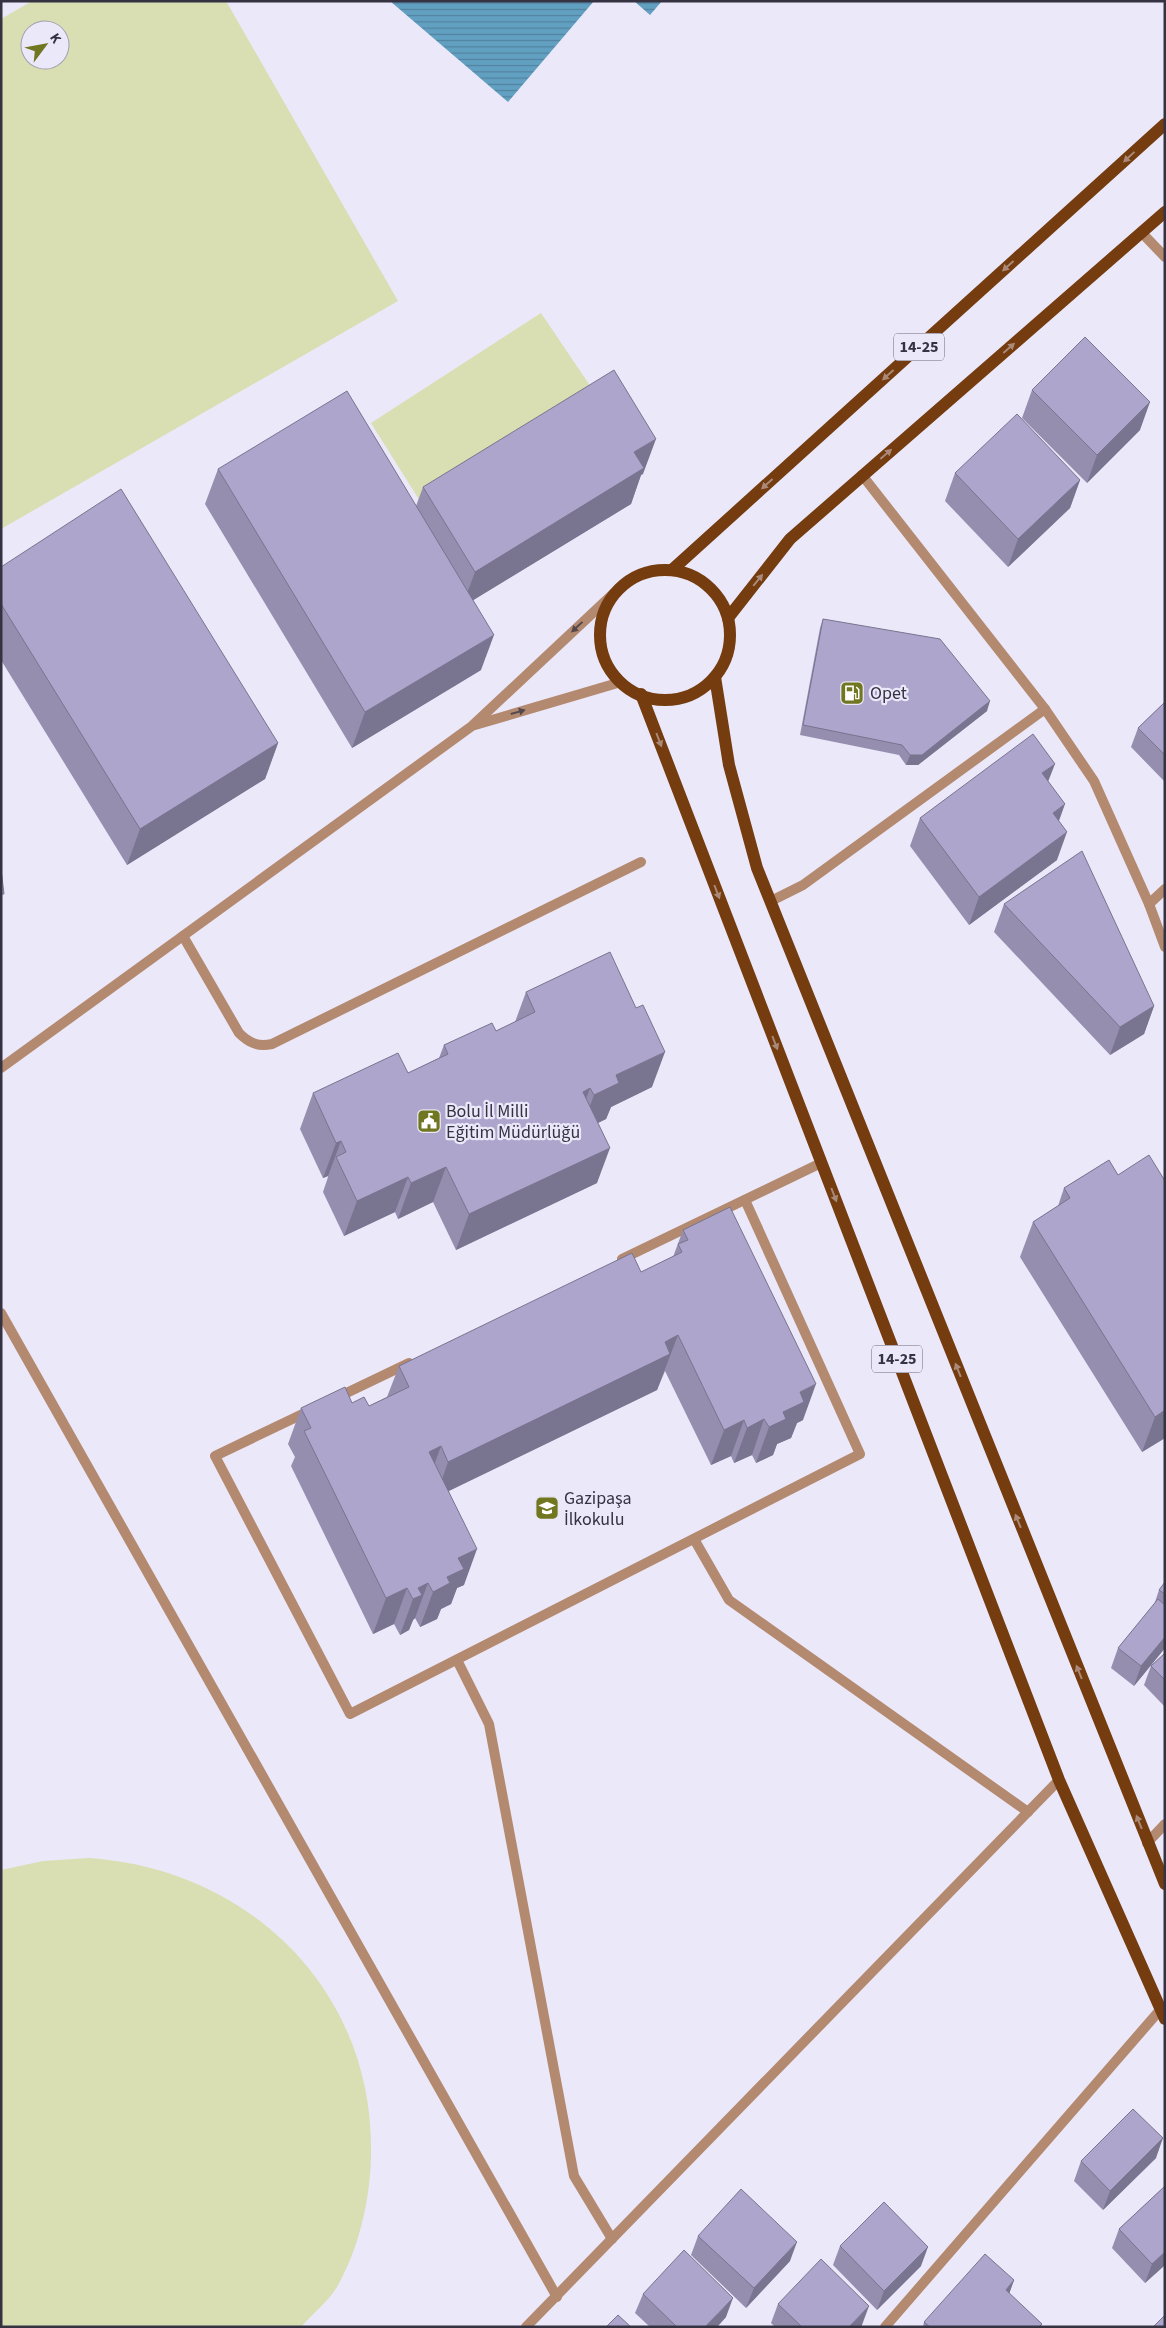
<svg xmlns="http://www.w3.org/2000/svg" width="1166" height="2328" viewBox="0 0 1166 2328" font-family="'Source Sans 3',sans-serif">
<defs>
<pattern id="water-rules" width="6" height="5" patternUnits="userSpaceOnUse" patternTransform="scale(1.25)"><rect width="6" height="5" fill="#62a0c2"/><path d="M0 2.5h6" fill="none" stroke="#52839f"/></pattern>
</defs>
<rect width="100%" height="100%" fill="#ebe8f9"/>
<!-- garden -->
<g fill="#d9dfb3" fill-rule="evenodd">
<path d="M32 1H226L398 301 1 529V19ZM30 30H60V60H30Z"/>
<polygon points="541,313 597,396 423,506 371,423"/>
<path d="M89 1858C250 1869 375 1991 371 2156 370 2201 359 2248 337 2287 328 2302 312 2314 301 2327H1V1870L43 1861Z"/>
</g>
<!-- water -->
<g fill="url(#water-rules)">
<polygon points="390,1 594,1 508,102"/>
<polygon points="634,1 662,1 650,15"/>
</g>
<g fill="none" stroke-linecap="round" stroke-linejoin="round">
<!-- service -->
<g stroke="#b3896f" stroke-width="10">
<polyline points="771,901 803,885 1045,709"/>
<path d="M183 936 239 1033C249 1043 258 1047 272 1044L641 862"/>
<polyline points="622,1259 821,1163"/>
<polyline points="336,1398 409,1363"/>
<polyline points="309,1411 215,1456 350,1714 860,1454 745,1200"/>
<polyline points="694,1539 729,1600 1028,1812"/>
<polyline points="457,1660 489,1724 574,2176 612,2239"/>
</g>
<!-- minor -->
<g stroke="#b3896f" stroke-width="10">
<polyline points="1142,233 1165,257"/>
<polyline points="862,475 1045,709 1094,781 1149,904 1165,947"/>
<polyline points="475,725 621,682"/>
<polyline points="1149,904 1165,889"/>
<polyline points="1,1068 472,726 613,594"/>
<polyline points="1,1313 557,2297"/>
<polyline points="1147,1843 1165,1824"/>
<polyline points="526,2327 1059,1780"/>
<polyline points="885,2327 1160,2010"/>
</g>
<!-- primary -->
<g stroke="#743c0f" stroke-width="12">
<polyline points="673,569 1165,124"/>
<circle cx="665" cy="635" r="65"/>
<polyline points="728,618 790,539 1165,212"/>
<polyline points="715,677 729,765 757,868 1165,1884"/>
<polyline points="641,694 1059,1780 1165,2019"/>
</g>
</g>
<!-- wall -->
<g fill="#958eaf">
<polygon points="1032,390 1140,430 1087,483 1022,418"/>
<polygon points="218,469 416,506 423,487 643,474 641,475 631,504 473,600 481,670 352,748 205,504"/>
<polygon points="955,473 1080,480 1070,508 1008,567 945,501"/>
<polygon points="1,567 278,743 265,779 127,865 1,660"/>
<polygon points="823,619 987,711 918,765 906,765 899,755 800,735 820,628"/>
<polygon points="1165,702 1165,782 1131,747 1138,728"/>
<polygon points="1048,781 1057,860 969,925 910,846 920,818"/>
<polygon points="1004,904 1154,1006 1144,1034 1110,1055 994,932"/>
<polygon points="526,992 652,1087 611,1107 606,1119 598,1123 597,1183 456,1250 433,1202 398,1219 395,1212 344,1236 323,1192 328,1177 328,1176 323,1178 300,1129 313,1093 408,1073 439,1058 444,1045 496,1031 515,1022"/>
<polygon points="1109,1160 1165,1438 1142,1452 1020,1257 1033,1222 1058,1206 1064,1188"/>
<polygon points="683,1230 803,1420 797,1423 791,1438 777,1444 773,1455 756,1463 752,1455 734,1463 731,1456 711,1465 665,1371 657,1390 449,1491 464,1585 457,1588 451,1604 441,1609 437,1619 420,1627 415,1618 413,1620 409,1630 400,1635 394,1624 373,1634 291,1466 295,1457 288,1444 301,1408 352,1403 369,1406 387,1397 399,1366 641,1272 673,1257"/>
<polygon points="1165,1582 1165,1648 1134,1686 1111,1668 1118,1648 1154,1605 1159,1590"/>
<polygon points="1165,1653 1165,1707 1144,1685 1151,1666"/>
<polygon points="1156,2158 1103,2210 1074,2181 1081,2161"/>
<polygon points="1165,2186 1165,2265 1145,2283 1112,2248 1119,2229"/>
<polygon points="698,2236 790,2261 746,2308 691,2255"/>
<polygon points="840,2246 921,2266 877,2310 833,2265"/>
<polygon points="1014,2280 1009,2294 1042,2324 1041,2327 923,2327 924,2322"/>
<polygon points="643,2294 726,2317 717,2327 650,2327 635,2313"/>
<polygon points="778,2304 862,2325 861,2327 775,2327 771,2323"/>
</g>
<!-- shaded-wall -->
<g fill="#79748f">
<polygon points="1150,402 1140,430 1087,483 1097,455"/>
<polygon points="656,439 643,474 641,475 631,504 462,607 475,572 634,452"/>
<polygon points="1080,480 1070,508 1008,567 1018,539"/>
<polygon points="494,635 481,670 352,748 365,712"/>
<polygon points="990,701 987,711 918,765 906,765 910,755"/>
<polygon points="278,743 265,779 127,865 140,829"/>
<polygon points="1055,764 1044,792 1042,773"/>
<polygon points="1065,804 1055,832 1053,813"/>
<polygon points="1067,832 1057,860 969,925 979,897"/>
<polygon points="1154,1006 1144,1034 1110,1055 1120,1027"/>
<polygon points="665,1052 652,1087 611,1107 606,1119 581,1131 594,1095 616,1075"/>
<polygon points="590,1088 577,1124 583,1092"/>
<polygon points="341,1141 328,1176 323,1178 336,1143"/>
<polygon points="610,1148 597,1183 456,1250 469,1214"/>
<polygon points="446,1167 433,1202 398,1219 411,1183"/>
<polygon points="408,1177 395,1212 344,1236 357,1201"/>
<polygon points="678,1335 657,1390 436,1497 448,1462 665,1342"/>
<polygon points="816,1384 803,1420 797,1423 791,1438 777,1444 773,1455 756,1463 769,1427 800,1392"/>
<polygon points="1165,1410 1165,1438 1142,1452 1155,1417"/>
<polygon points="764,1419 752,1455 734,1463 747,1428"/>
<polygon points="744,1420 731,1456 711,1465 724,1430"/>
<polygon points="441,1446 428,1482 429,1452"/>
<polygon points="477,1549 464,1585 457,1588 451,1604 441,1609 437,1619 420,1627 433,1592 447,1577 458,1558"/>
<polygon points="428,1583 415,1618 413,1620 409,1630 400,1635 413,1599 418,1588"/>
<polygon points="407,1588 394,1624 373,1634 386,1598"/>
<polygon points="1165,1637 1165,1648 1134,1686 1141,1666"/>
<polygon points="1163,2138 1156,2158 1103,2210 1110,2191"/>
<polygon points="797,2242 790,2261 746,2308 754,2288"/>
<polygon points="928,2247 921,2266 877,2310 884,2291"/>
<polygon points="1165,2252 1165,2265 1145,2283 1152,2264"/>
<polygon points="1014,2280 1004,2308 1006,2290"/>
<polygon points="733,2298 726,2317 717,2327 705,2327"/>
<polygon points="869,2306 862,2325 861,2327 849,2327"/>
</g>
<!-- building -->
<g fill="#ada5cc" stroke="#79748f">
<polygon points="1085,337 1150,402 1097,455 1032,390"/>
<polygon points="614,370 656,439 634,452 644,468 475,572 423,487"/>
<polygon points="347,391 494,635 365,712 218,469"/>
<polygon points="1017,414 1080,480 1018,539 955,473"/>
<polygon points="121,489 278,743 140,829 1,604 1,567"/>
<polygon points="823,619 940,639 990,701 922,755 910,755 902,745 803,725"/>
<polygon points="1165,702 1165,755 1138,728"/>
<polygon points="1033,734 1055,764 1042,773 1065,804 1053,813 1067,832 979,897 920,818"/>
<polygon points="1082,851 1154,1006 1120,1027 1004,904"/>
<polygon points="1,869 4,894 1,894"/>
<polygon points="610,952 636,1008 643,1005 665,1052 616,1075 619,1083 594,1095 590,1088 583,1092 610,1148 469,1214 446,1167 411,1183 408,1177 357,1201 336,1157 346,1152 341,1141 336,1143 313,1093 398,1053 408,1073 448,1054 444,1045 492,1023 496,1031 535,1012 526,992"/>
<polygon points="1149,1155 1165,1181 1165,1410 1155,1417 1033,1222 1070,1198 1064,1188 1109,1160 1118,1175"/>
<polygon points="730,1207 816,1384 800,1392 804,1402 783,1412 786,1419 769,1427 764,1419 747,1428 744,1420 724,1430 678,1335 665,1342 670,1354 448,1462 441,1446 429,1452 477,1549 458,1558 464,1569 447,1577 450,1583 433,1592 428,1583 418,1588 422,1595 413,1599 407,1588 386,1598 304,1431 311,1428 301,1408 345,1387 352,1403 364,1397 369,1406 409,1387 399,1366 632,1253 641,1272 682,1252 678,1244 688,1240 683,1230"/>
<polygon points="1165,1582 1165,1594 1159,1590"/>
<polygon points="1158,1599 1165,1605 1165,1637 1141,1666 1118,1648"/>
<polygon points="1165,1653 1165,1680 1151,1666"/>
<polygon points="1133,2109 1163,2138 1110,2191 1081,2161"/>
<polygon points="1165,2186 1165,2252 1152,2264 1119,2229"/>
<polygon points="741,2189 797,2242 754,2288 698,2236"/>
<polygon points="884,2202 928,2247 884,2291 840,2246"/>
<polygon points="684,2250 733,2298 705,2327 677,2327 643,2294"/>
<polygon points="985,2254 1014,2280 1006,2290 1042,2324 1039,2327 930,2327 924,2322"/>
<polygon points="821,2259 869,2306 849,2327 802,2327 778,2304"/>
<polygon points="618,2315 631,2327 606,2327"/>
<polygon points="1165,2315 1165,2327 1153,2327"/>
</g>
<!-- one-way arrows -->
<defs><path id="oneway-solid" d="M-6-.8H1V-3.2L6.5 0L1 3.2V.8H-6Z" transform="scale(1.25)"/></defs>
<g fill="#aa8978">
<use href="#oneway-solid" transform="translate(1129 157) rotate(137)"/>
<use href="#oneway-solid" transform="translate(1008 266) rotate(138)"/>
<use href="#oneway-solid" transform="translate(1009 348) rotate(-41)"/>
<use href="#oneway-solid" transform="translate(888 375) rotate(138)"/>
<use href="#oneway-solid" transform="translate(886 454) rotate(-41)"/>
<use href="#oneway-solid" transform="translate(767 484) rotate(138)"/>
<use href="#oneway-solid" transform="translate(758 580) rotate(-51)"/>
<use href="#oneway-solid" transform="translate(659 740) rotate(69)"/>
<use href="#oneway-solid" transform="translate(717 892) rotate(69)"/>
<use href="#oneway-solid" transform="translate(775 1043) rotate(69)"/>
<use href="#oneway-solid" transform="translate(834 1195) rotate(69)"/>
<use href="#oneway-solid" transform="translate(958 1370) rotate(-112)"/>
<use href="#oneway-solid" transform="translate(1018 1521) rotate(-112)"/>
<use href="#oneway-solid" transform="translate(1079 1672) rotate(-112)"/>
<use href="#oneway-solid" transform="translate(1139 1822) rotate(-112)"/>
</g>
<g fill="#54484d">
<use href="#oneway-solid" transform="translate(577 627) rotate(137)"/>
<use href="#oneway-solid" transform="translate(518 712) rotate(-16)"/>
</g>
<!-- icons -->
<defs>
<g id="fuel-square" transform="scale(1.25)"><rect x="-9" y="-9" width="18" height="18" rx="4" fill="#707720" stroke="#ebe8f9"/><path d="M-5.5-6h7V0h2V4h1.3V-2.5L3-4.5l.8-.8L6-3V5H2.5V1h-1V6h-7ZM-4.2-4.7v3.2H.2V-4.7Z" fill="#fff"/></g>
<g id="civic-square" transform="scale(1.25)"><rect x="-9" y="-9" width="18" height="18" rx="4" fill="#707720" stroke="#ebe8f9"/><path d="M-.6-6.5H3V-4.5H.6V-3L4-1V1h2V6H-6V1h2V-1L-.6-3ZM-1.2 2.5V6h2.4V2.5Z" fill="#fff"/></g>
<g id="school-square" transform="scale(1.25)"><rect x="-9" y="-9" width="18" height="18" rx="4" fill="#707720" stroke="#ebe8f9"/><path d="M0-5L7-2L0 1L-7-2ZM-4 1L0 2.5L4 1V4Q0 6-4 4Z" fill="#fff"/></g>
</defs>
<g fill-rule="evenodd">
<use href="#fuel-square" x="852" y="693"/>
<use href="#civic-square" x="429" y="1121"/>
<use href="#school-square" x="547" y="1508"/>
</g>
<g text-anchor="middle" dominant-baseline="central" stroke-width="4.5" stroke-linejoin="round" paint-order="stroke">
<!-- shield labels -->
<g fill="#ebe8f9" stroke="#6c6979" stroke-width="1">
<rect x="894" y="333.5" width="50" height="27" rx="4"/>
<rect x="872" y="1345.5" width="50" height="27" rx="4"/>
</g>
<g font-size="16" font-weight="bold" fill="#353242">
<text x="919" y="347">14-25</text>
<text x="897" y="1359">14-25</text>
</g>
<!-- poi labels -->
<g font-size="18" fill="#353242" stroke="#ebe8f9" text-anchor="start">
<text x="870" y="693">Opet</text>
<text x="446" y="1111">Bolu İl Milli<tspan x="446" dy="21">Eğitim Müdürlüğü</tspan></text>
<text x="564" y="1498">Gazipaşa<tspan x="564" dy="21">İlkokulu</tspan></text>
</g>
</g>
<!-- border -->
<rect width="1166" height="2328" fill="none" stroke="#353242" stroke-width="5"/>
<!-- north arrow -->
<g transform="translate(45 45) rotate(58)"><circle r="24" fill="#ebe8f9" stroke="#a29fb0"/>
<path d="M0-4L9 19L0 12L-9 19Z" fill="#707720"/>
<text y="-8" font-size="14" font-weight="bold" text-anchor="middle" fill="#353242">K</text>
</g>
</svg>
